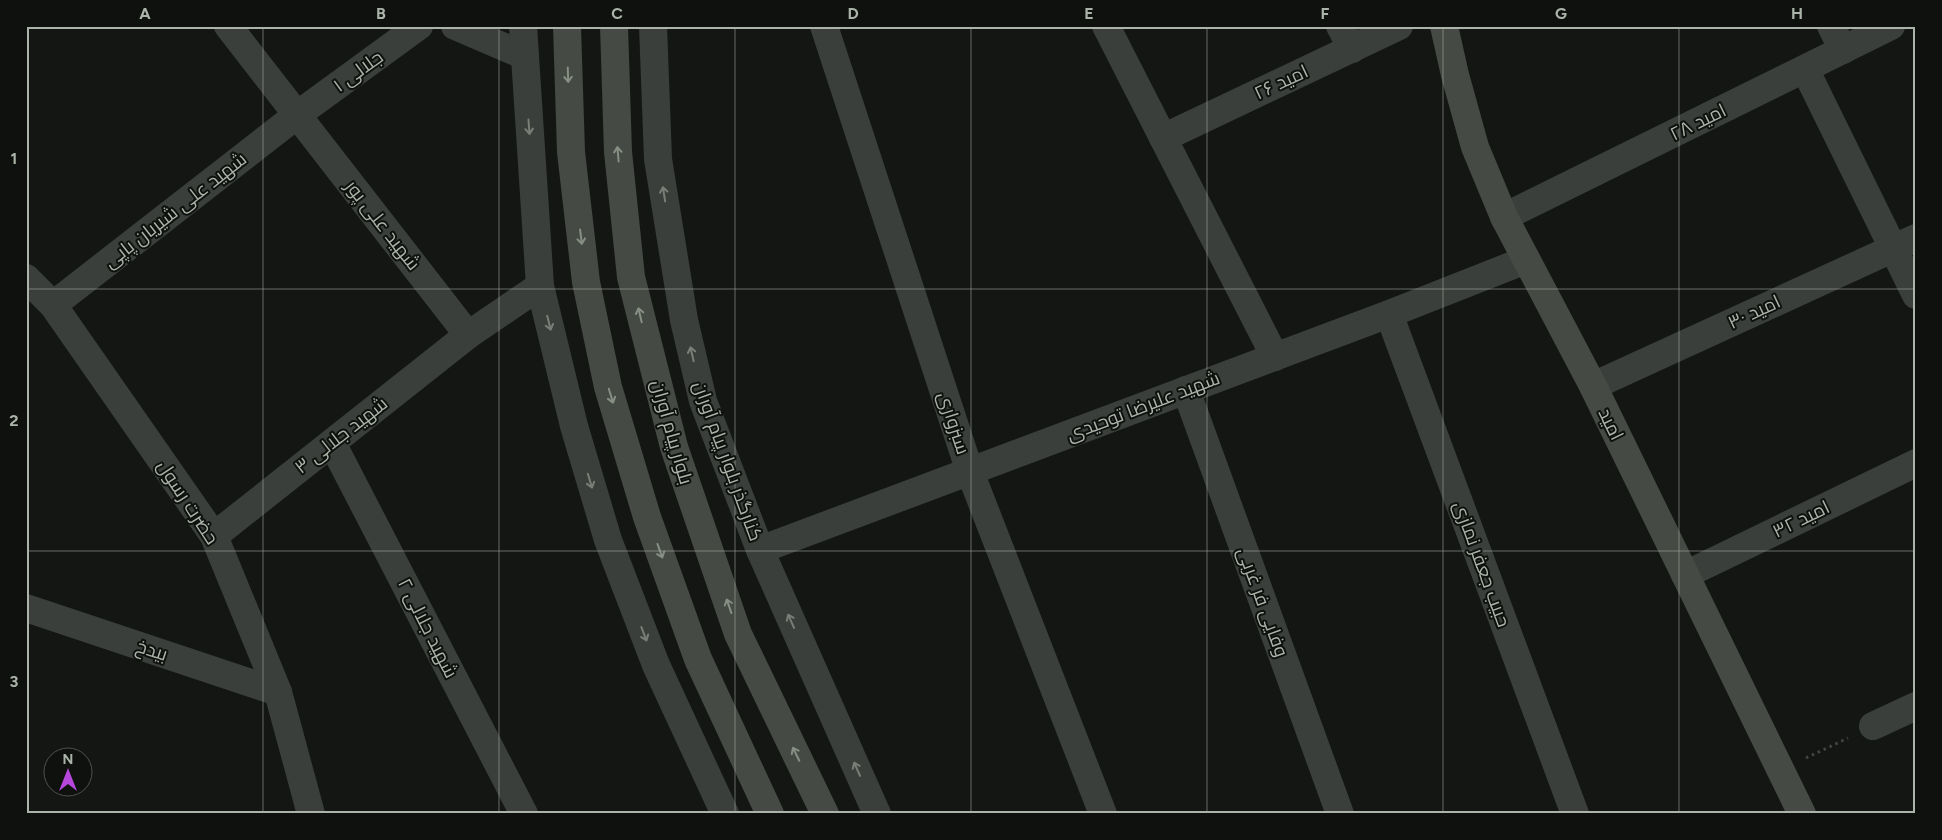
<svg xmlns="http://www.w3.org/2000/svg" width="1942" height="840" viewBox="0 0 1942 840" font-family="Figtree,Cairo,sans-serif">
<rect width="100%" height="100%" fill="#141614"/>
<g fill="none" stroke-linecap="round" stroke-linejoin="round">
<!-- path -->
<polyline stroke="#414640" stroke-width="3" stroke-dasharray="2.5 4" stroke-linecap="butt" points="1806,758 1848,738"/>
<!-- street -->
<g stroke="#3b3f3b" stroke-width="28">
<polyline points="228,26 468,335"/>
<polyline points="455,26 525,56"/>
<polyline points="523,26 540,286 574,426 608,540 656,665 725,814"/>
<polyline points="653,26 658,159 684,320 703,401 760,550 877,814"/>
<polyline points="824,26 970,472 1103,814"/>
<polyline points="1106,26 1275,357"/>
<polyline points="1340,26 1352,49"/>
<polyline points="1831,26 1843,50"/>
<polyline points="1805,69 1916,295"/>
<polyline points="1163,138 1399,26"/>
<polyline points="1504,217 1891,26"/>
<polyline points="26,278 53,305 214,536 278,692 311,814"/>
<polyline points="53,305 297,115 419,26"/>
<polyline points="1389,314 1575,814"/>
<polyline points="1593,386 1916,238"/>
<polyline points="1186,390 1340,814"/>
<polyline points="332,443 524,814"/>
<polyline points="214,536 468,335 540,286"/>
<polyline points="760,550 1389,314 1526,260"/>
<polyline points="1685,575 1916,463"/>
<polyline points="26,608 278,692"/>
<polyline points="1873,726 1916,706"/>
</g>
<!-- secondary -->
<g stroke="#454a44" stroke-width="28">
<polyline points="567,26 571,152 586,282 608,387 647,517 698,659 770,814"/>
<polyline points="614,26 618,152 631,277 674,447 738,634 825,814"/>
<polyline points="1444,26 1455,75 1475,147 1504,217 1593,386 1802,814"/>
</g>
</g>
<!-- one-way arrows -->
<defs><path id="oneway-shaft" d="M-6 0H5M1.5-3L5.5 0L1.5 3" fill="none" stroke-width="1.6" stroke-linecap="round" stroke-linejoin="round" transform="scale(1.25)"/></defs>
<g stroke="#878f85">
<use href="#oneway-shaft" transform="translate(568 75) rotate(88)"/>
<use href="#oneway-shaft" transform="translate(618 154) rotate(-95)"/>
<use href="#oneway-shaft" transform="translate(581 237) rotate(83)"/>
<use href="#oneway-shaft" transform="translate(640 315) rotate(-103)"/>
<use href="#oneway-shaft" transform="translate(611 396) rotate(73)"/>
<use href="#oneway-shaft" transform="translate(660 551) rotate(70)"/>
<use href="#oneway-shaft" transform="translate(729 606) rotate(-109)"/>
<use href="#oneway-shaft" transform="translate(796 754) rotate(-116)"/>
</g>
<g stroke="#797f77">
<use href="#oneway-shaft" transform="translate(529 127) rotate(86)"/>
<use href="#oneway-shaft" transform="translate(664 194) rotate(-99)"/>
<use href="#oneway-shaft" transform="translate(549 323) rotate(76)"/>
<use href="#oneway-shaft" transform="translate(692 354) rotate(-103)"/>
<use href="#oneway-shaft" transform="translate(590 481) rotate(73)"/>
<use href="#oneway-shaft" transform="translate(791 621) rotate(-114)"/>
<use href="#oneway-shaft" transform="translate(644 634) rotate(69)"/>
<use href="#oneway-shaft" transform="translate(857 769) rotate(-114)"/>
</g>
<!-- grid -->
<path fill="none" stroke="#abb4a8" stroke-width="1" stroke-opacity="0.55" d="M263 26V814M499 26V814M735 26V814M971 26V814M1207 26V814M1443 26V814M1679 26V814M26 289H1916M26 551H1916"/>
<g text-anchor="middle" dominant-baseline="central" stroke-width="4" stroke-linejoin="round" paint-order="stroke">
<!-- street labels -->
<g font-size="19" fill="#abb4a8" stroke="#0f110f">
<text transform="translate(358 71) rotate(-36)">جلالی ۱</text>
<text transform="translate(1281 82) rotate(-25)">امید ۲۶</text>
<text transform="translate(1698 122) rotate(-26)">امید ۲۸</text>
<text transform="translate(175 210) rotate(-38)">شهید علی شیریان پاپی</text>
<text transform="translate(383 225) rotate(52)">شهید علی پور</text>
<text transform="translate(1754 312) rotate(-25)">امید ۳۰</text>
<text transform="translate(1143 406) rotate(-21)">شهید علیرضا توحیدی</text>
<text transform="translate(954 423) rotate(72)">سبزواری</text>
<text transform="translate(1611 424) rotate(64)">امید</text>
<text transform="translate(672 432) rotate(74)">بلوار پیام آوران</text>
<text transform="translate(341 435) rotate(-38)">شهید جلالی ۳</text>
<text transform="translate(728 461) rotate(70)">کنارگذر بلوار پیام آوران</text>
<text transform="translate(188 502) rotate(57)">حضرت رسول</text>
<text transform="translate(1801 519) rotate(-26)">امید ۳۲</text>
<text transform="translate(1482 564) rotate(70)">حبیب جعفر نمازی</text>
<text transform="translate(1263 602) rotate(70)">وفایی فر غربی</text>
<text transform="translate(428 628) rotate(63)">شهید جلالی ۲</text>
<text transform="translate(152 650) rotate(18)">بیدخ</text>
</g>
</g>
<!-- border -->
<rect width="1942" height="840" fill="none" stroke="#0f110f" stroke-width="55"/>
<!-- north arrow -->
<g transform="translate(68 772)"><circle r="24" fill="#0f110f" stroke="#4d524c"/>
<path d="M0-4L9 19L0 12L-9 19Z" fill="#b647db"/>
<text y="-8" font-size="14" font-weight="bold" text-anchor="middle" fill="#abb4a8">N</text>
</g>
<rect x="28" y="28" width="1886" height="784" fill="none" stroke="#abb4a8" stroke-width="2"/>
<g font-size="16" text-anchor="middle" font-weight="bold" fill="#abb4a8">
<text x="145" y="19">A</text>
<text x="381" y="19">B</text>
<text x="617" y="19">C</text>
<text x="853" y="19">D</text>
<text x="1089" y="19">E</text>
<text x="1325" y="19">F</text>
<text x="1561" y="19">G</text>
<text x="1797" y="19">H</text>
<text x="14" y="164">1</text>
<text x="14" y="426">2</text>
<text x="14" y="687">3</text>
</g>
</svg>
